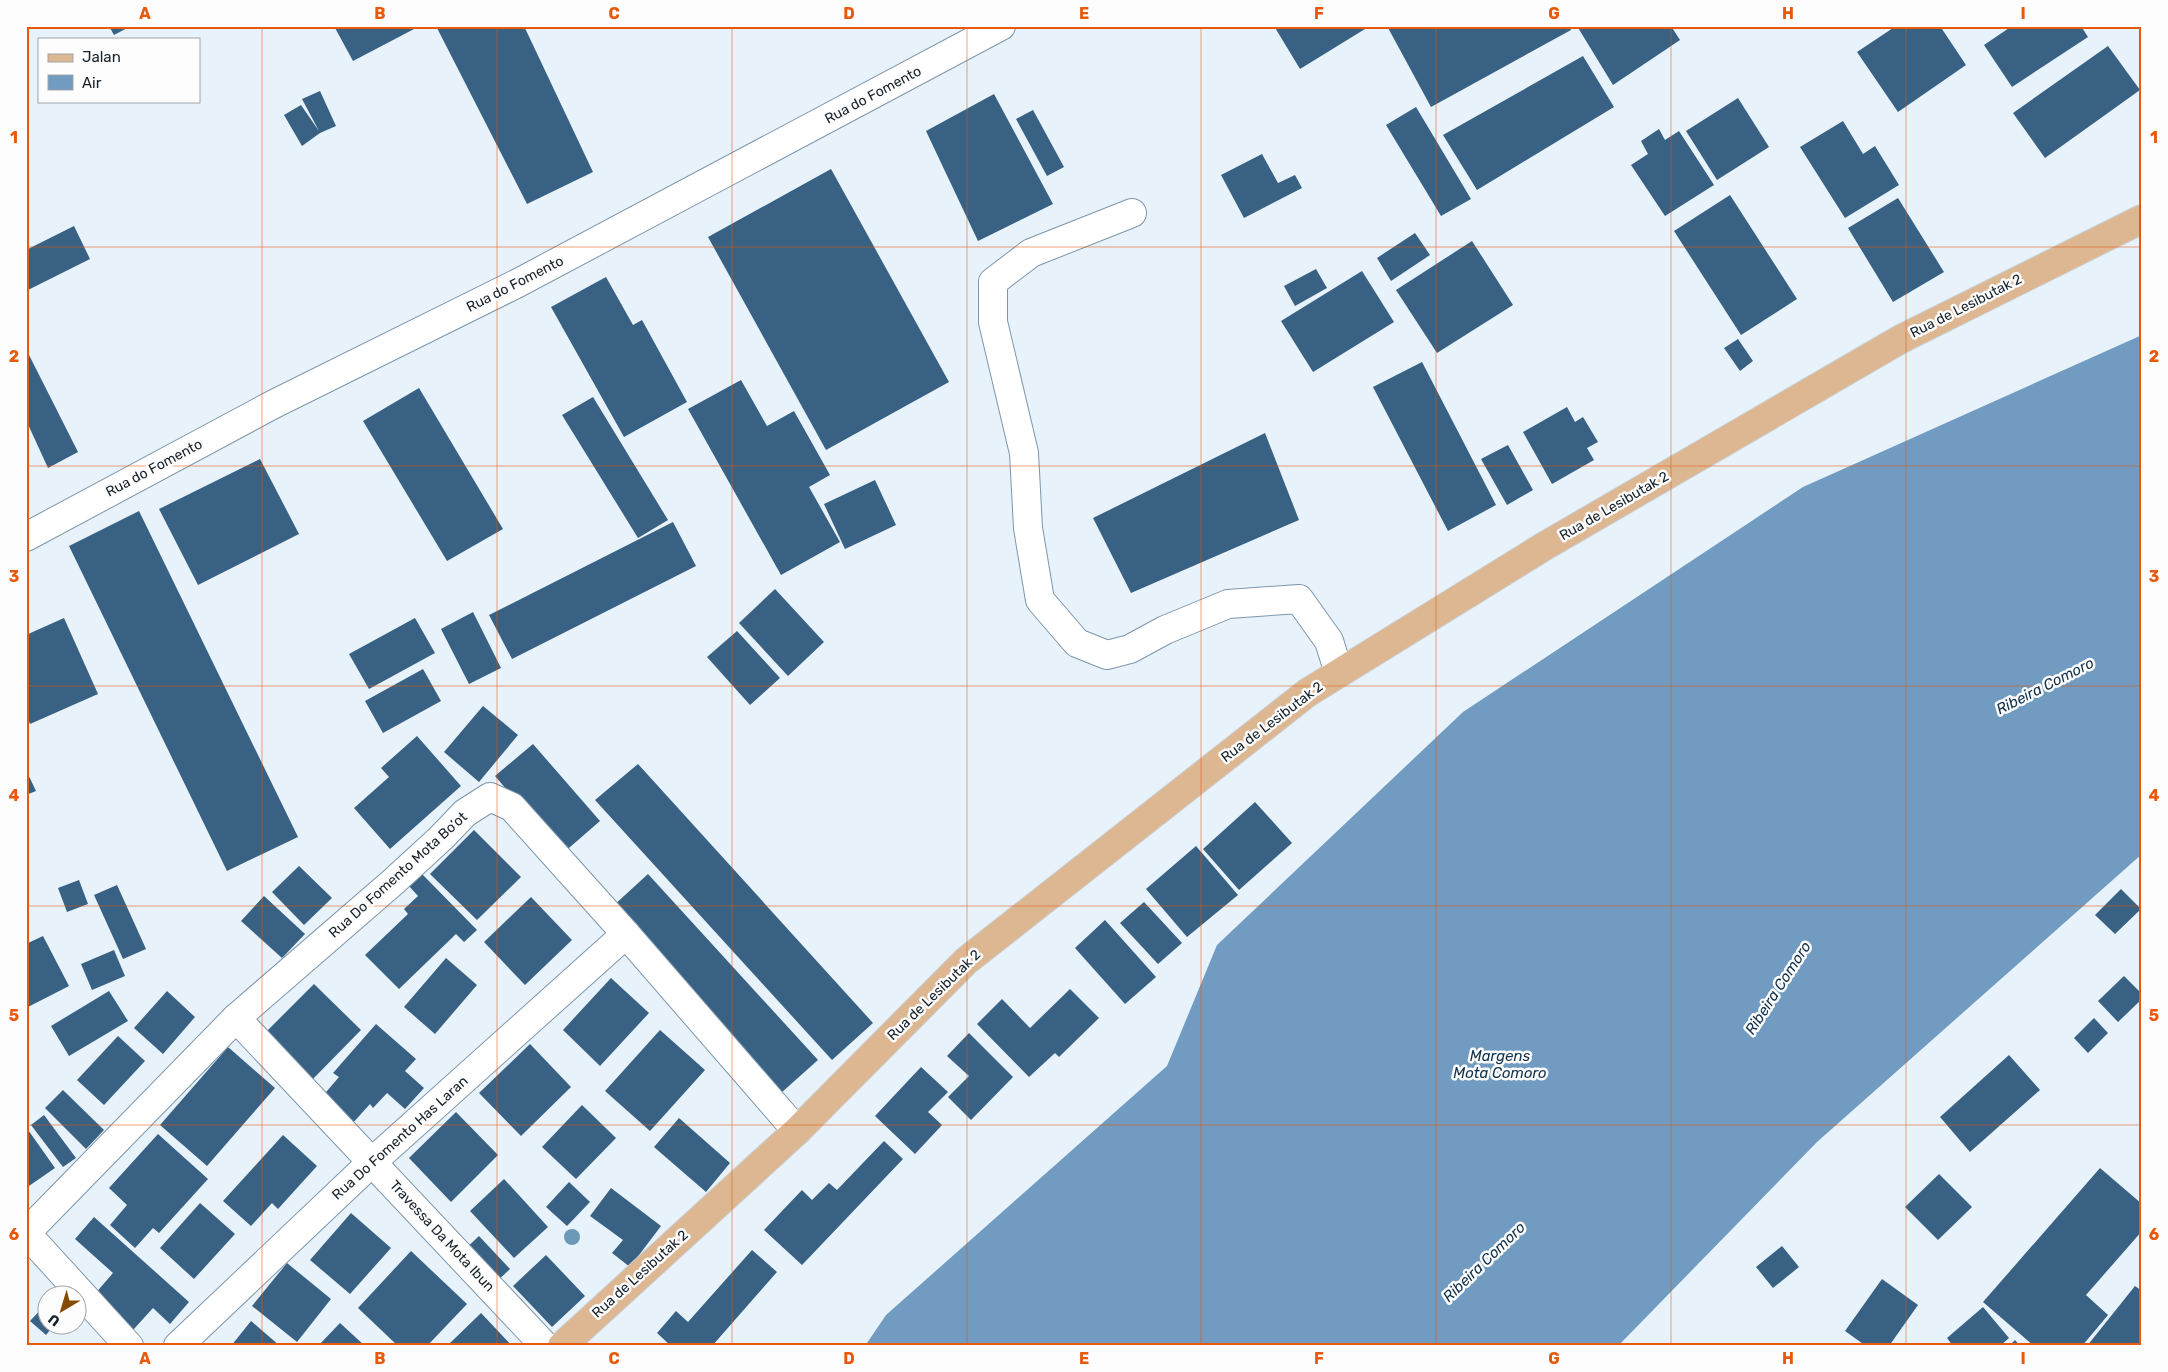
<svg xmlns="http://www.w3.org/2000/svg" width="2168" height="1372" viewBox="0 0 2168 1372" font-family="Rubik,sans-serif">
<rect width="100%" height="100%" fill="#e7f2fb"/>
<!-- water -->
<polygon fill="#719bc0" points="2142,335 2142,854 1817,1142 1618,1346 865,1346 886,1315 1167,1066 1217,945 1463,712 1803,487"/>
<!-- building -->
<g fill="#386183">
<polygon points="109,26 131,26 114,35"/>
<polygon points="334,26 415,26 416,28 353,61"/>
<polygon points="436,26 524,26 593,172 527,204"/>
<polygon points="1274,26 1364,26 1365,29 1300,69"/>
<polygon points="1387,26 1569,26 1571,30 1431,107"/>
<polygon points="1577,26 1671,26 1680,40 1613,85"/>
<polygon points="1896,26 1940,26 1966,65 1898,112 1857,52"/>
<polygon points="2012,26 2081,26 2088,37 2012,87 1984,45"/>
<polygon points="2108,46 2140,90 2045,158 2013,113"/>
<polygon points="1583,56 1614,107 1477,190 1443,135"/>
<polygon points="320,91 336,126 320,133 302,146 284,115 301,105 319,131 302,99"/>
<polygon points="994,94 1053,204 978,241 926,131"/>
<polygon points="1738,98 1769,147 1717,180 1686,131"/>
<polygon points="1416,107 1471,199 1441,216 1386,125"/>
<polygon points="1033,110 1064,167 1047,176 1016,119"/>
<polygon points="1843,121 1863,154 1875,146 1899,185 1845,218 1800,147"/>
<polygon points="1659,129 1665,140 1679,131 1714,185 1665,216 1631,165 1648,154 1641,141"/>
<polygon points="1262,154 1278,183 1295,175 1302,188 1244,218 1221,175"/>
<polygon points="831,169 949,382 826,450 708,237"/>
<polygon points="1730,195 1797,299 1741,335 1674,231"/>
<polygon points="1898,198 1944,272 1893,302 1848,228"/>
<polygon points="74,226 90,259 26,291 26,250"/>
<polygon points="1415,233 1430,255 1391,281 1377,258"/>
<polygon points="1472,241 1513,305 1437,353 1396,290"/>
<polygon points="1316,269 1327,288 1295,306 1284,286"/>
<polygon points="1362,271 1394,322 1313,372 1281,321"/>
<polygon points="606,277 633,325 642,320 687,402 624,437 551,307"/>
<polygon points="1738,339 1753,361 1740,371 1724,348"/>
<polygon points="26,349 78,452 48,468 26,420"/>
<polygon points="1422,362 1496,505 1448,531 1373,387"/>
<polygon points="741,380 767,426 794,411 830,475 809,487 840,542 781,575 688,409"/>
<polygon points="419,388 503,529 447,561 363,421"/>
<polygon points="593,397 668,520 638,538 562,415"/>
<polygon points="1567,407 1575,422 1583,417 1598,442 1587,448 1594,460 1552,484 1523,432"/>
<polygon points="1265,433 1299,520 1131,593 1093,518"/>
<polygon points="1508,445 1533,490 1507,505 1481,459"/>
<polygon points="260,459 299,534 198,585 159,509"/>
<polygon points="875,480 896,525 845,549 824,504"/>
<polygon points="139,511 298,837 227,871 69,546"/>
<polygon points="673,522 696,566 512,659 489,615"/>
<polygon points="775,589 824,642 788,676 739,623"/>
<polygon points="473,612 501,668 469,684 441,629"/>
<polygon points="64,618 98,694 30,724 26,715 26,635"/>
<polygon points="415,618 435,653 369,689 349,654"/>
<polygon points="737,631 780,678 750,705 707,657"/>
<polygon points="423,669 441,701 383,733 365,701"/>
<polygon points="483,706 518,735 479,782 444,752"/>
<polygon points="417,736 461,786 390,849 354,808 389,777 381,768"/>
<polygon points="533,744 600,821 562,854 495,776"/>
<polygon points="638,764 873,1023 832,1060 595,800"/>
<polygon points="26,770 36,791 26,795"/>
<polygon points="1255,802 1292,843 1239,890 1203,849"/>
<polygon points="474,830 521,877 477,920 430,874"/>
<polygon points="1196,846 1238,895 1187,937 1146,889"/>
<polygon points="299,866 332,898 304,925 272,892"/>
<polygon points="422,874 477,930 464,942 456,934 399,989 365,955 408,914 404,909 418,896 409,886"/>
<polygon points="648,874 818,1060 781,1093 612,907"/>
<polygon points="79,880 88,904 67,912 58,888"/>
<polygon points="117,885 146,949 123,959 94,895"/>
<polygon points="2121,889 2141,909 2115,934 2095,915"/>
<polygon points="264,896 305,934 282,958 241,921"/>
<polygon points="531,897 572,940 525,985 484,942"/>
<polygon points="1144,902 1182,943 1158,964 1120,923"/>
<polygon points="1105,920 1156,977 1125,1004 1075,948"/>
<polygon points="43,936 69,986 26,1008 26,944"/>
<polygon points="114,950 125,976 92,990 81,964"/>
<polygon points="446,958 477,985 435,1034 404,1007"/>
<polygon points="2124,976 2142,994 2142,999 2118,1022 2098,1001"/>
<polygon points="611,978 649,1013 600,1066 563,1030"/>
<polygon points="314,984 361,1030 310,1082 263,1035"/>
<polygon points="1070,989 1099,1018 1059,1057 1055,1053 1029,1077 977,1024 1002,999 1030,1028"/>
<polygon points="109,991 128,1021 69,1056 51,1026"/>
<polygon points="167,991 195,1017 163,1054 134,1028"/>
<polygon points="2094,1018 2108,1033 2088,1053 2074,1038"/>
<polygon points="376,1024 416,1059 405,1071 424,1088 405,1109 387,1093 373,1108 370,1104 351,1125 321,1098 339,1077 333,1073"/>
<polygon points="660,1030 705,1070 650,1131 605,1091"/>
<polygon points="969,1033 1013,1077 971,1120 948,1097 969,1076 947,1056"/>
<polygon points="118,1036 145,1061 104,1105 77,1080"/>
<polygon points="530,1044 571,1087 521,1136 479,1093"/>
<polygon points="228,1047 275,1088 207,1166 160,1125"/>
<polygon points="2009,1055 2040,1090 1970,1152 1940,1117"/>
<polygon points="921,1067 948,1092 928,1112 942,1125 915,1154 875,1116"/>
<polygon points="63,1090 104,1130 86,1149 45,1108"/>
<polygon points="582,1105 616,1138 576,1179 542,1147"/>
<polygon points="456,1112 498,1155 451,1202 409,1158"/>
<polygon points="44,1115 76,1158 63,1167 31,1125"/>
<polygon points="679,1118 730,1163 706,1192 654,1147"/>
<polygon points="26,1127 55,1168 26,1188"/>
<polygon points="158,1134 208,1179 159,1233 153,1228 135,1248 110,1225 127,1205 109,1188"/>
<polygon points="283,1135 317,1166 278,1209 272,1203 251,1226 223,1201"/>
<polygon points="884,1141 903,1159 802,1265 764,1230 802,1190 812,1200 829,1183 837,1190"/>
<polygon points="2100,1168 2142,1204 2142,1231 2086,1295 2108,1315 2082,1346 2034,1346 1983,1302"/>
<polygon points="1939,1174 1972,1207 1938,1240 1905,1207"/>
<polygon points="504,1179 548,1227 514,1258 470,1211"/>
<polygon points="569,1182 590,1202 567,1226 546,1207"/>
<polygon points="611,1188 661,1226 630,1267 612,1253 623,1240 590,1216"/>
<polygon points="200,1203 235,1234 194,1279 160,1248"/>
<polygon points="351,1213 391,1248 350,1294 310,1260"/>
<polygon points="94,1217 189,1302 170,1324 153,1308 133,1330 94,1295 113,1273 75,1239"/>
<polygon points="479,1236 510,1269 493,1285 462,1252"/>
<polygon points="1782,1246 1799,1267 1773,1288 1756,1267"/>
<polygon points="752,1250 777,1272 712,1346 671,1346 657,1333 676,1311 688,1322"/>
<polygon points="411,1251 467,1304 427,1346 398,1346 358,1308"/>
<polygon points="546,1255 585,1296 552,1327 513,1286"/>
<polygon points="287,1263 331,1299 297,1342 252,1306"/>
<polygon points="1882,1279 1918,1305 1889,1346 1866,1346 1845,1331"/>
<polygon points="2135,1286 2142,1291 2142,1346 2087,1346"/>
<polygon points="48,1302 48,1324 55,1324 46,1335 30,1321"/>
<polygon points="1983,1307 2009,1338 2000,1346 1953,1346 1947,1338"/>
<polygon points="481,1313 512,1346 447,1346"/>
<polygon points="251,1321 280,1346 231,1346"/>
<polygon points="340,1323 365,1346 318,1346"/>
<polygon points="2015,1340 2020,1346 2009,1346"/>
</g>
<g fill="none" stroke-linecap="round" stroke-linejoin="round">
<!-- minor casing -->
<g stroke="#7e96ab" stroke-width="30">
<g id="minor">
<polyline points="1132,213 1031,253 993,282 993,322 1024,453 1028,528 1040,600 1077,643 1107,655 1130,649 1165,630 1228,604 1299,599 1329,641 1339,673"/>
<polyline points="236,1018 545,1346"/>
<polyline points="26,1233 236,1018 393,882 441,838 465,813 490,797 512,807 626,934 797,1131"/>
<polyline points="26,1233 129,1346"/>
<polyline points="178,1346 372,1162 626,934"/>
</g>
</g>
<!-- tertiary casing -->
<g stroke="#7e96ab" stroke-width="30">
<polyline id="tertiary" points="26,537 274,404 518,283 1001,26"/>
</g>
<!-- primary casing -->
<g stroke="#ccced0" stroke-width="30">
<polyline id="primary" points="562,1346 797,1131 966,961 1307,693 1543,547 1901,339 2142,219"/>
</g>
<!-- minor -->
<use href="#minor" stroke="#fff" stroke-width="28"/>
<!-- tertiary -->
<use href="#tertiary" stroke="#fff" stroke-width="28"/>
<!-- primary -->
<use href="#primary" stroke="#ddb692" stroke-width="28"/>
</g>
<!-- trees -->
<circle fill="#6c99b7" cx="572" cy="1237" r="8"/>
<!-- grid -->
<path fill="none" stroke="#e8590c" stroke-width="1" stroke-opacity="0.55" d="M262 26V1346M497 26V1346M732 26V1346M967 26V1346M1201 26V1346M1436 26V1346M1671 26V1346M1906 26V1346M26 247H2142M26 466H2142M26 686H2142M26 906H2142M26 1125H2142"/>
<g text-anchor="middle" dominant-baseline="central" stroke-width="5" stroke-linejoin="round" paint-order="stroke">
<!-- street labels -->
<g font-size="14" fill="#172129" stroke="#fdfdfd">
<text transform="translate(873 95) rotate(-28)">Rua do Fomento</text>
<text transform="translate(515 284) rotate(-27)">Rua do Fomento</text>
<text transform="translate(1966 306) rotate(-27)">Rua de Lesibutak 2</text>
<text transform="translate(154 468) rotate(-28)">Rua do Fomento</text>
<text transform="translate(1614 506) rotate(-30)">Rua de Lesibutak 2</text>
<text transform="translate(1272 722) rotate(-37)">Rua de Lesibutak 2</text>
<text transform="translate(398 875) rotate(-42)">Rua Do Fomento Mota Bo’ot</text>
<text transform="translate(934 995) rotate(-44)">Rua de Lesibutak 2</text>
<text transform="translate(400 1138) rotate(-42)">Rua Do Fomento Has Laran</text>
<text transform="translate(442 1236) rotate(47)">Travessa Da Mota Ibun</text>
<text transform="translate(640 1274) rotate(-42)">Rua de Lesibutak 2</text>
</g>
<!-- water labels -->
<g font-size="15" font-style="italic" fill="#10314c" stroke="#fdfdfd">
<text transform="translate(2045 686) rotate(-27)">Ribeira Comoro</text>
<text transform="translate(1778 988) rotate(-57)">Ribeira Comoro</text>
<text x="1500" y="1056">Margens<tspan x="1500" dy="17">Mota Comoro</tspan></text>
<text transform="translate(1484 1262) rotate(-44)">Ribeira Comoro</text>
</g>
</g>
<!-- border -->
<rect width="2168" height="1372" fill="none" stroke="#fdfdfd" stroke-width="55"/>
<!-- legend -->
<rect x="38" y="38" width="162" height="65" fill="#fdfdfd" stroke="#a1a5a8"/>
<rect x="48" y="54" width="25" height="8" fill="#ddb692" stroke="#a1a5a8"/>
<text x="82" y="62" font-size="15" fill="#172129">Jalan</text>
<rect x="48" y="75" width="25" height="15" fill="#719bc0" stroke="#a1a5a8"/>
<text x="82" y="88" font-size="15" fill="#172129">Air</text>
<!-- north arrow -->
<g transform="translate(62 1310) rotate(218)"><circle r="24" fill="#fdfdfd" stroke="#a1a5a8"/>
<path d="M0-4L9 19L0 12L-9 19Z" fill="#854b01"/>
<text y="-8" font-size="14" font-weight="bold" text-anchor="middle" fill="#172129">U</text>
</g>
<rect x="28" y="28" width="2112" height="1316" fill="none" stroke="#e8590c" stroke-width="2"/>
<g font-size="16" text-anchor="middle" font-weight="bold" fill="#e8590c">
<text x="145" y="19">A</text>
<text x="380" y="19">B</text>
<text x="614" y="19">C</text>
<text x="849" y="19">D</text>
<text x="1084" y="19">E</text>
<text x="1319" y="19">F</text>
<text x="1554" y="19">G</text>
<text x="1788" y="19">H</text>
<text x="2023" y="19">I</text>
<text x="14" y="143">1</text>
<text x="2154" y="143">1</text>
<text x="14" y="362">2</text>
<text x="2154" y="362">2</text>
<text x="14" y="582">3</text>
<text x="2154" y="582">3</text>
<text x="14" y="801">4</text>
<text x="2154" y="801">4</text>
<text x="14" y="1021">5</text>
<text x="2154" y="1021">5</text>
<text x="14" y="1240">6</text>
<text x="2154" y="1240">6</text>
<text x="145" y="1364">A</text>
<text x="380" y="1364">B</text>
<text x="614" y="1364">C</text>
<text x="849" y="1364">D</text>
<text x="1084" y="1364">E</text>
<text x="1319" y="1364">F</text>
<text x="1554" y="1364">G</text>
<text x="1788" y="1364">H</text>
<text x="2023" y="1364">I</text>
</g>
</svg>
